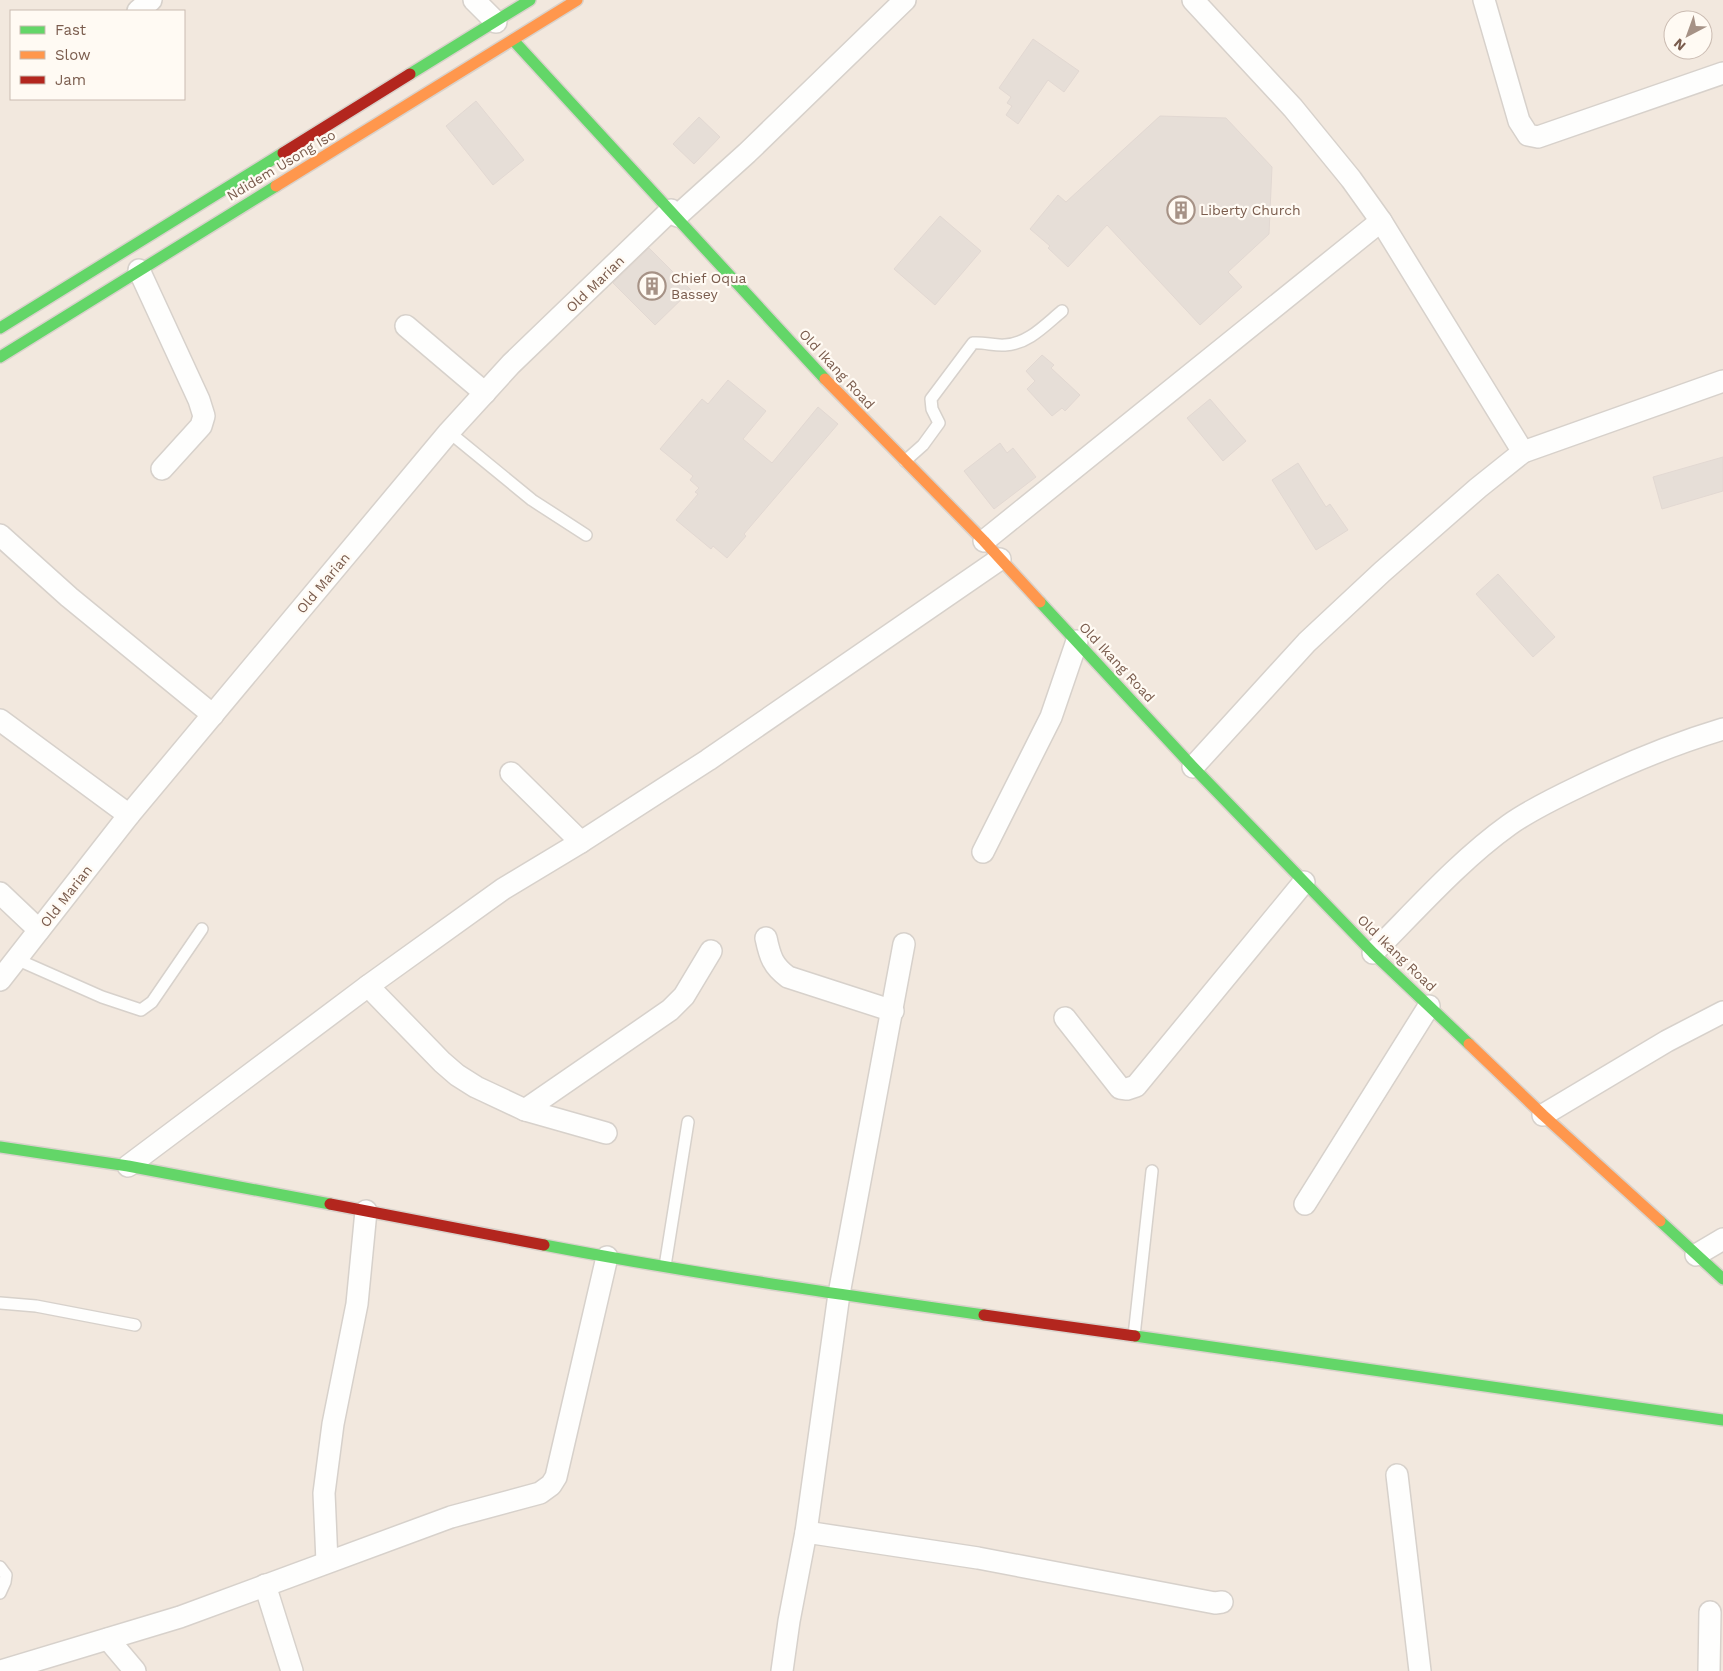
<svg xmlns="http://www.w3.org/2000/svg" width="1723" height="1671" viewBox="0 0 1723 1671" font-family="'Work Sans',sans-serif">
<rect width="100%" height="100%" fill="#f9f5f0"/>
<!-- residential -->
<path fill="#f2e8de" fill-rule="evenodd" d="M0 0H1723V1671H0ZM11 11H184V99H11ZM1673 20H1703V50H1673Z"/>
<!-- building -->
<g fill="#e6ded7" stroke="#e2d8d2">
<polygon points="1033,39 1079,71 1064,92 1048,80 1018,124 1006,115 1012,106 1007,103 1011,97 999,88"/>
<polygon points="476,101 524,160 493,185 446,126"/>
<polygon points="1160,116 1226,118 1272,167 1269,234 1228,272 1242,287 1200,325 1107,225 1068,267 1048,248 1050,246 1030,229 1058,195 1066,202"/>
<polygon points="699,117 720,137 694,164 673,144"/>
<polygon points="940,216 981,251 935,305 894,269"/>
<polygon points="649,248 691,290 655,325 613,283"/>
<polygon points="1042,355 1054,365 1051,368 1080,395 1065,411 1062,408 1052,416 1027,389 1035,381 1026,371"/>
<polygon points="728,380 766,411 743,439 772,463 818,407 838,424 744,534 746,536 727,558 713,546 711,549 676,520 698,494 695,492 699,488 690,480 693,476 660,449 702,399 708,404"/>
<polygon points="1210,399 1246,441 1223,461 1187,418"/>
<polygon points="1000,443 1007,453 1013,448 1036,477 994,509 964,471"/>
<polygon points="1723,457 1723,491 1662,509 1653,477"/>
<polygon points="1298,463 1326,507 1330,504 1348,530 1316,550 1272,480"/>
<polygon points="1498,574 1555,637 1533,657 1476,594"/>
</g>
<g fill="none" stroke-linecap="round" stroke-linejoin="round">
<!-- lane casing -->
<g stroke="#d7d1cb" stroke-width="14">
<g id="lane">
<polyline points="449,432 532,500 586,535"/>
<path d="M905 461 923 445 939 423 932 409 931 399 973 343C984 342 995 346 1005 345 1028 344 1045 325 1062 311"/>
<polyline points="16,959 102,997 141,1010 152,1002 202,929"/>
<polyline points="665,1266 688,1122"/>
<polyline points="0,1303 36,1306 135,1325"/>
<polyline points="1134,1336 1152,1171"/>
<polyline points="0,1567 6,1575 5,1582 0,1593"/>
</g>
</g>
<!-- street casing -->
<g stroke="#d7d1cb" stroke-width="24">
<g id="street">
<polyline points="474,0 496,22"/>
<polyline points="1193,0 1293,108 1351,179 1381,221 1523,452"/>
<polyline points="1484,0 1519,121 1528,135 1538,137 1723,73"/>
<polyline points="138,11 151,0"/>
<polyline points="677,216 747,153 905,0"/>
<polyline points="139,270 199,400 204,416 201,426 162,469"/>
<polyline points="406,326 485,393"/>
<polyline points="0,535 69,597 213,715"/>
<polyline points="984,541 1381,221"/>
<polyline points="0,720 129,815"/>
<polyline points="1193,767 1307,642 1382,572 1478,488 1523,452 1723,381"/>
<polyline points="511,773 581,842"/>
<polyline points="983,852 1051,717 1077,641"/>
<polyline points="0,893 39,930"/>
<path d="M766 938C770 957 773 966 788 977L893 1011"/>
<path d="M1373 953C1416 910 1460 860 1509 825 1530 810 1555 798 1578 787 1625 764 1673 744 1723 729"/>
<polyline points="0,980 129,815 449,432 511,364 671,210"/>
<polyline points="368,986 442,1062 457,1075 476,1087 525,1110 606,1133"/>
<polyline points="1065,1018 1120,1088 1127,1089 1136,1086 1304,882"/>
<polyline points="525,1110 670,1010 684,996 711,951"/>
<polyline points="1543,1115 1667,1041 1723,1012"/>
<polyline points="128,1166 368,986 503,889 581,842 708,760 1000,559"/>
<polyline points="1305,1204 1429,1006"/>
<polyline points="1696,1255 1723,1239"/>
<polyline points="1397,1475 1420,1671"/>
<polyline points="806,1532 978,1558 1215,1603 1222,1602"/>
<polyline points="327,1562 324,1493 333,1424 357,1304 366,1211"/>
<polyline points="265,1585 292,1671"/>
<polyline points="108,1639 135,1671"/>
<polyline points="1,1671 180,1617 451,1517 540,1493 551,1485 556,1477 607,1257"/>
<polyline points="782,1671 789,1621 806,1532 839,1294 904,944"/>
<polyline points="1709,1671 1710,1612"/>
</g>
</g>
<!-- fast casing -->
<g stroke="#d9d2cb" stroke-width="14">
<g id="fast">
<polyline points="513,40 825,379"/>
<polyline points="410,74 530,0"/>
<polyline points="0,328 283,153"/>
<polyline points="0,357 276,186"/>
<polyline points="1040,602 1193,767 1373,953 1469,1044"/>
<polyline points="0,1147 128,1166 330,1204"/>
<polyline points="1660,1221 1723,1279"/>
<path d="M544 1245C690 1273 837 1294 984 1315"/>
<polyline points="1135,1336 1723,1420"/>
</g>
</g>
<!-- slow casing -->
<g stroke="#d9d2cb" stroke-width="14">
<g id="slow">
<polyline points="276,186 577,0"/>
<polyline points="825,379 984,541 1040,602"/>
<polyline points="1469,1044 1543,1115 1660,1221"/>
</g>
</g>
<!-- jam casing -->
<g stroke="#d9d2cb" stroke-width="14">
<g id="jam">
<polyline points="283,153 410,74"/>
<polyline points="330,1204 544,1245"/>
<polyline points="984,1315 1135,1336"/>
</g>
</g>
<!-- lane -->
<use href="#lane" stroke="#fefefd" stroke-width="11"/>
<!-- street -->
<use href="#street" stroke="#fefefd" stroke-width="21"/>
<!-- fast -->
<use href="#fast" stroke="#63d668" stroke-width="11"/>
<!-- slow -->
<use href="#slow" stroke="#ff974d" stroke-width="11"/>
<!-- jam -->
<use href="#jam" stroke="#b3261e" stroke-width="11"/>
</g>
<!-- icons -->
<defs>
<g id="building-ring" transform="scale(1.4375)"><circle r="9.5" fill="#fffaf3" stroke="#a69286" stroke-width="1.5"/><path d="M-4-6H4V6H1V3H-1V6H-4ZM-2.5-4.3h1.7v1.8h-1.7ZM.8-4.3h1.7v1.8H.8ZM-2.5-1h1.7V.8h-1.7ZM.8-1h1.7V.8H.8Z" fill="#a69286"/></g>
</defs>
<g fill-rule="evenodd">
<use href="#building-ring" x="1181" y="210"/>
<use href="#building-ring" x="652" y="286"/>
</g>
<g text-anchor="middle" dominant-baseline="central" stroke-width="4.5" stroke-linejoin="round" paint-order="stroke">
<!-- street labels -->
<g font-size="14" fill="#7a5c4d" stroke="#fffaf3">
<text transform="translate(281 165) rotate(-31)">Ndidem Usong Iso</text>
<text transform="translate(595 284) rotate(-44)">Old Marian</text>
<text transform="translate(837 369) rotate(47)">Old Ikang Road</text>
<text transform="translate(323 583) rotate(-50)">Old Marian</text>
<text transform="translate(1117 662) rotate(47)">Old Ikang Road</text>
<text transform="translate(66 896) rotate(-52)">Old Marian</text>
<text transform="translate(1397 953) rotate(44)">Old Ikang Road</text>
</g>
<!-- poi labels -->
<g font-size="14" fill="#7a5c4d" stroke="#fffaf3" text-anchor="start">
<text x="1200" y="210">Liberty Church</text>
<text x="671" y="278">Chief Oqua<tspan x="671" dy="16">Bassey</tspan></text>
</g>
</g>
<!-- legend -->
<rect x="10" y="10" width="175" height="90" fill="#fffaf3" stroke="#cabbb1"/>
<rect x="20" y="26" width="25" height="8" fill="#63d668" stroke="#cabbb1"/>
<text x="55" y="35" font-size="15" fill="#7a5c4d">Fast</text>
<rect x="20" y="51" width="25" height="8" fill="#ff974d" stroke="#cabbb1"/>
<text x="55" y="60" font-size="15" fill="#7a5c4d">Slow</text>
<rect x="20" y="76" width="25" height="8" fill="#b3261e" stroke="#cabbb1"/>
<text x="55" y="85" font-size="15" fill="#7a5c4d">Jam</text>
<!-- north arrow -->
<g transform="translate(1688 35) rotate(221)"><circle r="24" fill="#fffaf3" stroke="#cabbb1"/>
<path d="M0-4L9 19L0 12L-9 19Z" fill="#a69286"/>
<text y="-8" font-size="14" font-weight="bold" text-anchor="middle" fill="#7a5c4d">N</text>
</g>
</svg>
